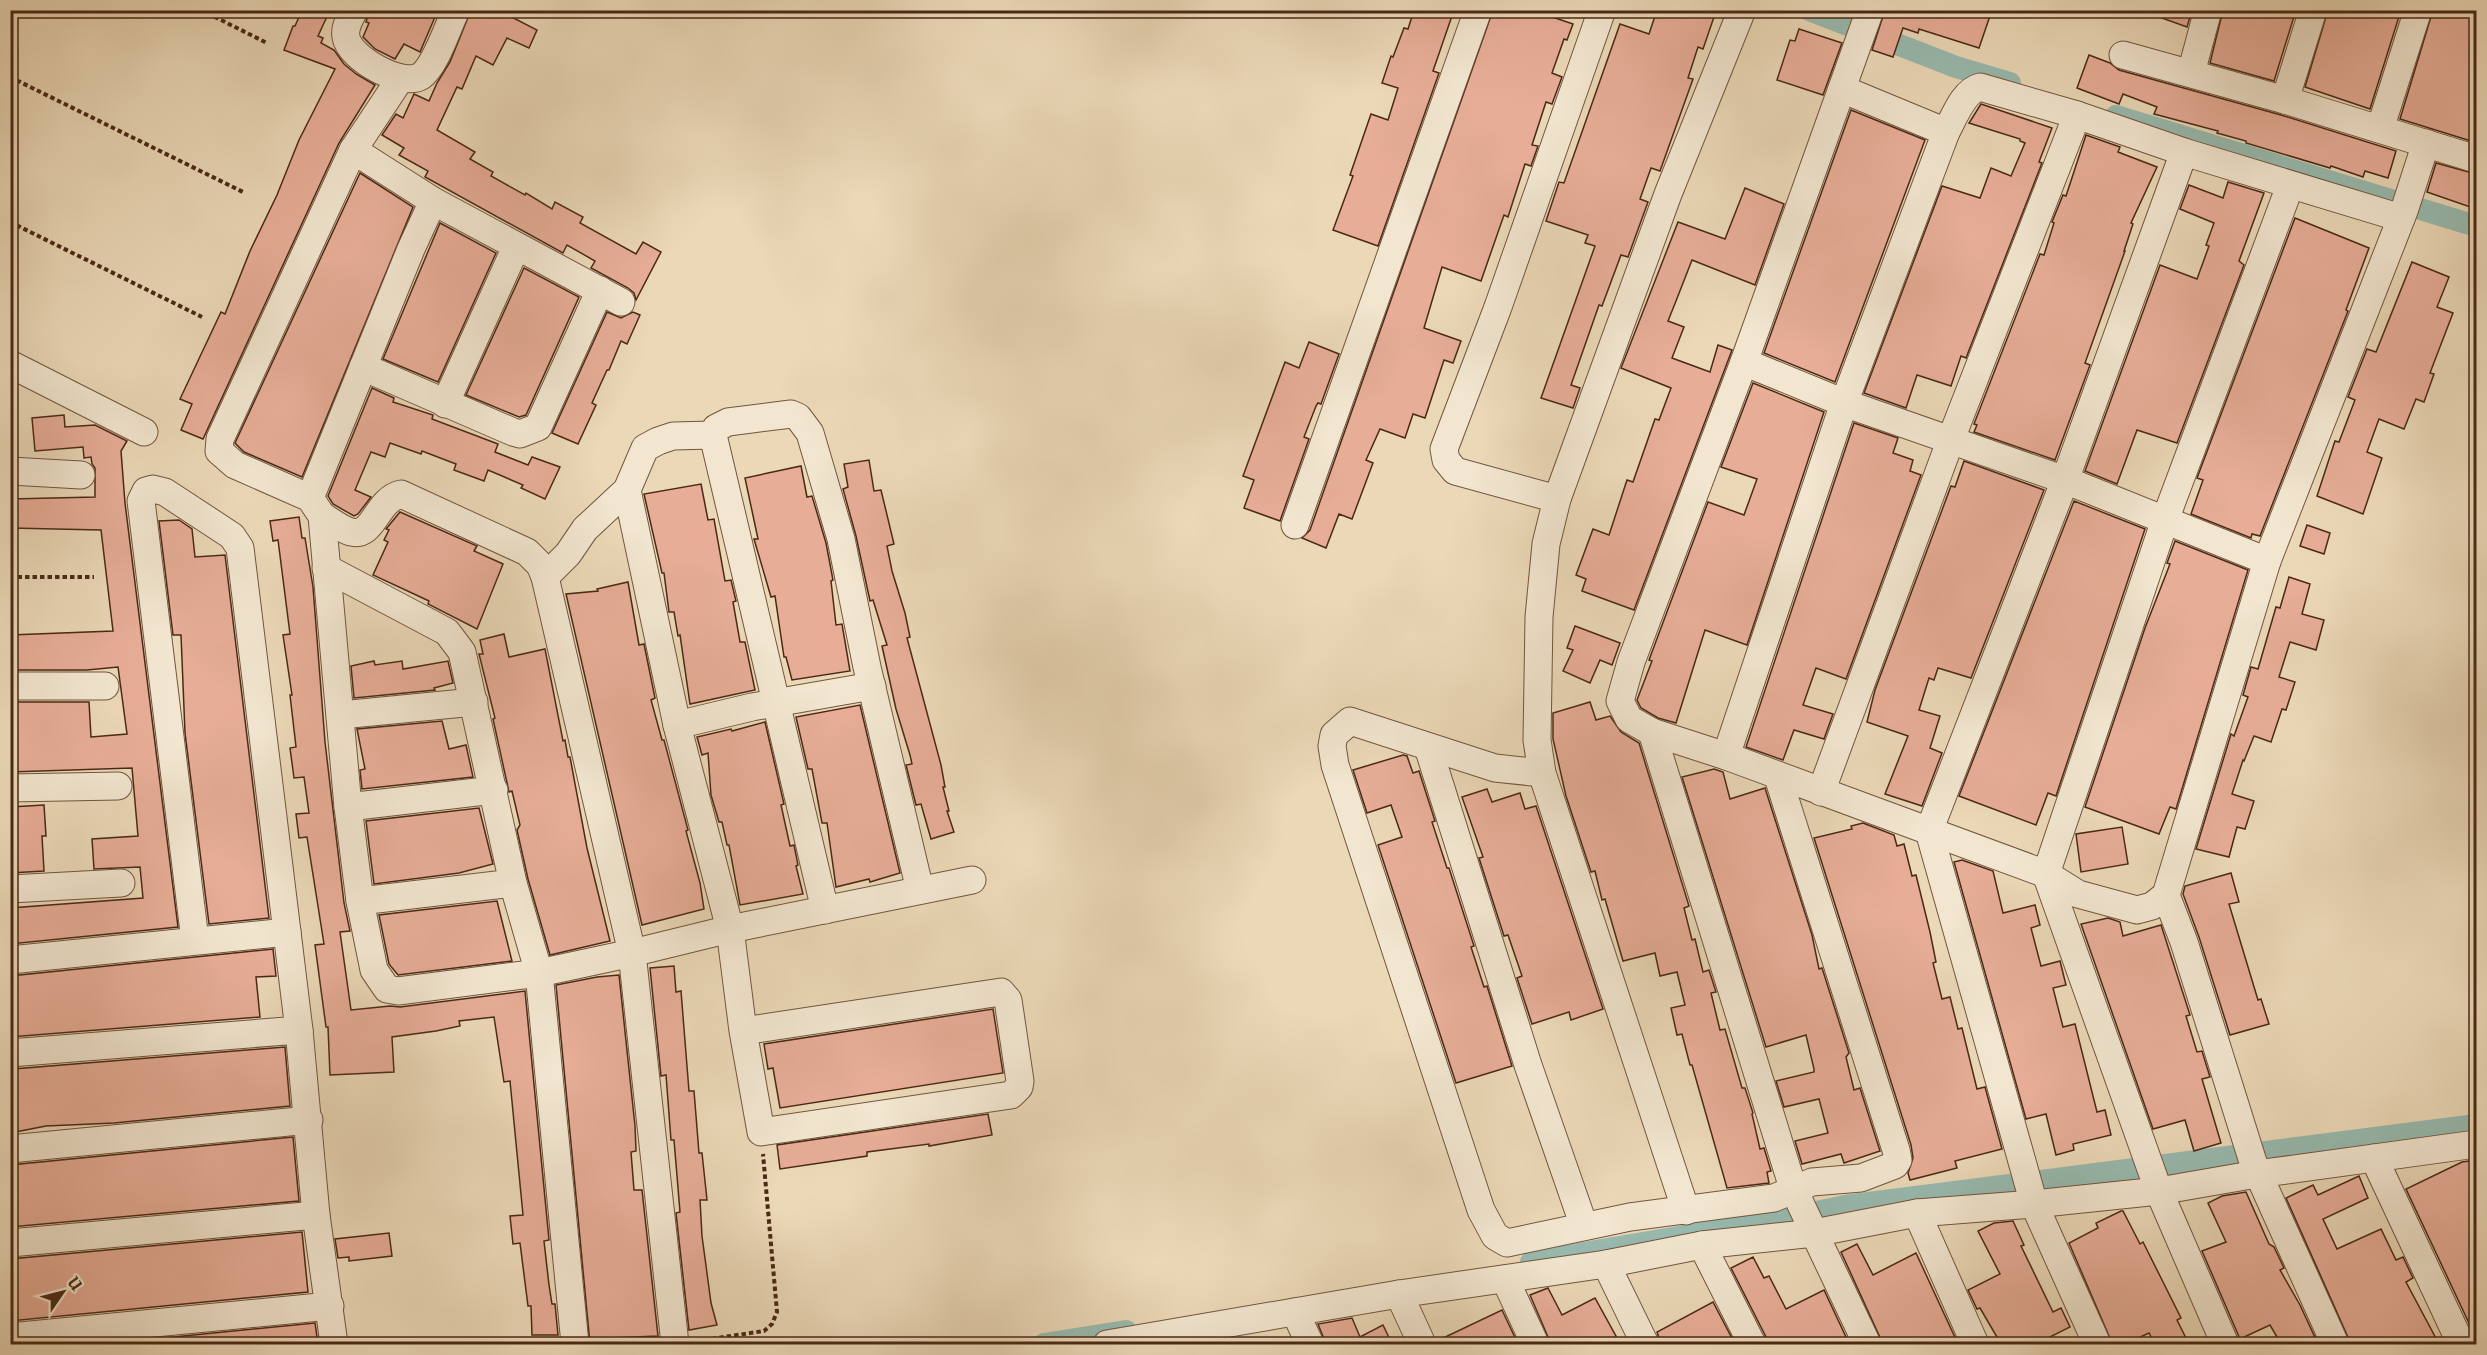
<svg xmlns="http://www.w3.org/2000/svg" width="2487" height="1355" viewBox="0 0 2487 1355" font-family="'IM FELL French Canon',serif">
<rect width="100%" height="100%" fill="#ebd8b7"/>
<filter id="stains"><feTurbulence type="fractalNoise" baseFrequency=".00333" numOctaves="4"/><feColorMatrix values="0 0 0 0 .2 0 0 0 0 .09 0 0 0 0 .02 0 0 0 .5 -.17"/></filter>
<radialGradient id="worn" r=".72"><stop offset=".6" stop-color="#630" stop-opacity="0"/><stop offset="1" stop-color="#630" stop-opacity=".3"/></radialGradient>
<g fill="none" stroke-linecap="round" stroke-linejoin="round">
<!-- canal -->
<g stroke="#98baaf" stroke-width="22">
<polyline points="1809,10 1956,67 2010,83"/>
<polyline points="2116,116 2476,226"/>
<polyline points="1531,1262 1784,1219 1845,1206 2476,1125"/>
<polyline points="1044,1344 1126,1331"/>
</g>
</g>
<!-- building -->
<g fill="#e7ad97" stroke="#4a2916" stroke-width="1.5">
<polygon points="302,10 330,10 318,36 323,38 321,43 334,50 344,64 356,74 375,85 339,143 203,439 181,430 192,404 180,399 221,312 225,314 250,251 277,195 299,140 335,69 284,50 293,26 295,26"/>
<polygon points="369,10 438,10 420,52 404,44 395,59 375,49 363,37 369,23 366,22"/>
<polygon points="471,10 498,10 537,30 529,48 507,38 493,65 476,56 462,89 457,87 437,130 475,152 470,159 493,172 491,176 525,195 526,193 552,209 555,202 583,217 580,223 636,254 643,242 661,252 636,300 634,293 628,288 591,268 595,261 567,245 563,253 425,177 428,171 399,155 404,148 382,135 396,114 403,118 414,94 429,101 437,83 450,62"/>
<polygon points="1414,10 1454,10 1433,71 1439,73 1378,246 1333,230 1353,176 1350,175 1371,114 1388,120 1398,88 1382,83 1391,56 1393,57 1404,28 1408,29"/>
<polygon points="1493,10 1532,10 1573,24 1567,40 1564,39 1552,73 1562,77 1552,104 1546,102 1532,145 1538,146 1531,166 1525,164 1508,217 1504,215 1481,281 1442,267 1424,328 1461,341 1453,363 1444,360 1425,418 1413,414 1405,438 1380,429 1366,460 1373,463 1352,519 1339,514 1326,548 1302,538 1310,530"/>
<polygon points="1657,10 1694,10 1714,17 1703,49 1698,47 1688,78 1693,79 1660,171 1651,168 1640,199 1648,202 1628,257 1621,255 1602,306 1599,305 1571,385 1580,388 1573,408 1541,398 1595,246 1585,243 1588,235 1546,221 1559,182 1564,183 1620,24 1649,34"/>
<polygon points="1885,10 1992,10 1979,48 1919,29 1918,33 1903,28 1893,57 1872,50"/>
<polygon points="2148,10 2192,10 2187,27 2148,13"/>
<polygon points="2223,10 2296,10 2274,81 2210,63"/>
<polygon points="2328,10 2401,10 2370,109 2305,87"/>
<polygon points="2433,10 2464,10 2476,14 2476,124 2471,141 2400,119"/>
<polygon points="1799,29 1842,43 1823,95 1777,80 1790,40 1795,41"/>
<polygon points="2089,55 2110,63 2119,70 2281,115 2396,151 2388,178 2365,171 2363,177 2331,166 2330,168 2246,143 2246,141 2217,133 2218,131 2154,114 2157,107 2123,94 2119,104 2077,88"/>
<polygon points="1981,104 2052,128 2039,162 2042,163 1966,358 1961,356 1951,386 1917,375 1906,408 1864,393 1942,186 1980,198 1991,168 2011,176 2025,143 2020,141 2020,139 1969,123"/>
<polygon points="1851,110 1925,140 1835,382 1764,353"/>
<polygon points="2086,135 2120,147 2118,152 2157,167 2131,223 2133,224 2124,251 2125,251 2085,363 2090,365 2055,460 1974,432 1977,425 1974,424 2040,254 2044,255 2054,223 2052,222 2063,195 2066,196"/>
<polygon points="2436,163 2476,174 2476,209 2427,192"/>
<polygon points="360,173 413,207 302,477 244,452 235,443"/>
<polygon points="2228,182 2264,193 2239,261 2244,265 2177,443 2137,430 2117,484 2085,471 2160,265 2197,279 2209,246 2206,245 2214,223 2180,209 2189,185 2223,198"/>
<polygon points="1745,188 1784,204 1755,285 1692,260 1676,301 1668,321 1684,327 1672,358 1710,372 1718,345 1732,350 1634,610 1582,591 1586,579 1576,575 1593,529 1609,535 1627,480 1633,482 1655,419 1659,420 1671,388 1621,368 1678,222 1725,239"/>
<polygon points="2295,218 2369,248 2346,310 2348,311 2260,536 2252,534 2251,538 2191,514 2203,480 2197,478"/>
<polygon points="440,223 496,253 438,382 383,359"/>
<polygon points="2412,262 2449,277 2437,307 2453,313 2430,373 2434,374 2424,402 2416,399 2404,429 2379,419 2367,452 2382,458 2363,514 2317,496 2335,441 2339,442 2355,400 2348,397 2367,349 2376,352"/>
<polygon points="524,268 579,297 526,415 519,417 466,395"/>
<polygon points="607,312 621,318 633,312 640,315 627,344 621,341 609,370 607,370 592,403 596,405 578,444 552,433"/>
<polygon points="1309,342 1339,354 1321,404 1318,403 1316,406 1304,437 1309,439 1280,521 1244,508 1254,480 1243,476 1285,362 1299,368"/>
<polygon points="1753,383 1824,412 1747,645 1705,630 1676,723 1658,718 1641,708 1637,700 1652,661 1649,660 1708,502 1744,515 1757,479 1721,467"/>
<polygon points="372,388 394,398 393,402 433,415 432,419 498,444 495,452 528,465 532,457 560,467 545,499 521,488 523,485 488,470 484,481 454,470 456,464 422,451 421,454 390,443 385,457 371,452 355,490 371,497 358,514 354,516 333,504 328,496"/>
<polygon points="64,415 65,427 95,425 127,441 121,451 125,503 178,927 10,944 10,908 143,898 140,867 94,869 92,839 138,836 132,768 10,772 10,702 89,702 91,737 127,734 118,667 87,670 10,670 10,635 113,631 101,530 10,528 10,499 95,497 95,468 92,464 91,457 84,458 83,447 35,451 32,418"/>
<polygon points="1854,423 1898,438 1893,453 1913,460 1910,471 1921,475 1846,679 1816,668 1803,705 1833,714 1824,739 1794,730 1783,760 1746,747"/>
<polygon points="869,460 874,491 881,490 894,544 887,546 892,571 905,613 910,637 907,638 941,765 945,787 943,787 949,811 947,811 954,832 931,839 921,804 916,805 906,765 912,764 910,755 896,709 882,646 887,645 873,600 870,601 856,536 843,489 848,487 844,464"/>
<polygon points="1964,461 2044,490 1971,678 1938,668 1934,680 1929,678 1919,710 1940,716 1930,748 1942,753 1922,806 1885,794 1908,736 1867,722 1875,690 1951,486 1955,487"/>
<polygon points="801,466 807,497 812,496 826,543 833,580 831,581 836,625 842,624 850,671 792,680 786,657 784,657 775,596 771,597 754,539 758,539 745,478"/>
<polygon points="701,484 708,520 714,519 725,581 731,580 736,601 733,602 740,642 745,642 755,690 690,704 680,635 678,636 674,612 669,612 664,573 662,573 644,494"/>
<polygon points="2074,501 2145,529 2056,796 2048,793 2036,825 1959,796"/>
<polygon points="400,512 477,546 474,551 503,564 477,629 428,604 429,601 373,575 388,542 384,540 389,530 386,529"/>
<polygon points="299,517 302,538 305,538 313,587 325,742 344,903 350,931 340,932 351,1010 390,1006 400,1007 525,991 549,1240 544,1241 549,1285 552,1304 555,1304 558,1335 532,1335 531,1306 528,1306 520,1243 513,1244 510,1216 523,1215 510,1081 504,1082 494,1017 459,1021 460,1026 436,1031 392,1037 394,1072 330,1075 328,1027 326,1027 315,945 324,944 307,837 299,838 296,814 309,813 304,777 294,778 290,748 296,747 290,695 292,695 283,635 290,634 278,540 273,541 270,521"/>
<polygon points="179,520 192,529 195,557 225,555 269,918 209,924 185,733 181,635 173,635 159,521"/>
<polygon points="2307,525 2330,533 2324,554 2300,546"/>
<polygon points="2175,541 2248,570 2176,809 2170,807 2159,834 2085,807 2145,628 2170,564 2167,563"/>
<polygon points="2289,577 2310,584 2302,614 2324,620 2316,650 2290,642 2279,677 2295,682 2286,710 2282,709 2271,742 2254,736 2244,761 2243,760 2232,794 2254,801 2245,829 2237,827 2229,857 2196,849 2231,734 2234,736 2248,697 2243,695 2251,667 2258,669 2276,607 2280,608"/>
<polygon points="628,582 639,645 644,644 655,698 651,700 662,740 664,740 688,830 686,831 700,883 704,909 642,925 566,594 598,591 597,589"/>
<polygon points="1575,626 1620,643 1612,665 1600,660 1590,683 1563,671 1573,650 1567,648"/>
<polygon points="504,634 509,657 545,649 563,741 565,740 568,757 570,757 587,848 610,941 550,955 528,879 517,830 520,825 512,791 509,792 493,719 495,718 479,654 483,654 480,640"/>
<polygon points="374,661 375,665 402,661 403,669 448,661 453,683 434,688 435,690 354,698 351,666"/>
<polygon points="1590,702 1596,720 1610,716 1621,732 1639,743 1689,906 1684,908 1692,940 1695,939 1703,972 1709,970 1716,992 1711,993 1720,1030 1725,1029 1742,1088 1745,1088 1753,1113 1752,1114 1760,1149 1764,1148 1771,1171 1767,1172 1769,1183 1727,1188 1692,1065 1690,1065 1682,1034 1677,1035 1671,1008 1685,1005 1677,972 1660,976 1655,953 1623,961 1605,899 1602,900 1595,871 1591,872 1566,796 1553,739 1553,713"/>
<polygon points="860,705 900,873 870,882 869,879 836,887 827,823 822,823 812,769 808,769 796,717"/>
<polygon points="442,721 449,749 466,745 473,777 362,789 360,770 365,769 357,729"/>
<polygon points="765,722 784,804 781,805 790,846 794,845 798,865 796,866 803,894 740,905 729,845 727,845 722,822 719,822 711,795 708,753 702,755 697,737 731,729 732,731"/>
<polygon points="1403,755 1407,756 1413,773 1419,771 1435,821 1432,822 1447,868 1449,868 1474,946 1471,947 1484,987 1487,986 1512,1066 1456,1083 1378,845 1402,837 1391,805 1367,813 1353,770"/>
<polygon points="1714,769 1723,772 1730,799 1765,788 1812,935 1819,969 1822,968 1849,1053 1846,1057 1854,1090 1860,1088 1880,1151 1844,1163 1841,1154 1802,1164 1795,1141 1828,1133 1819,1099 1784,1107 1776,1081 1814,1072 1814,1069 1806,1035 1766,1047 1682,777"/>
<polygon points="1487,789 1492,802 1520,793 1525,809 1536,806 1603,1009 1571,1020 1569,1012 1532,1024 1517,978 1522,976 1508,935 1504,936 1479,858 1483,857 1462,797"/>
<polygon points="44,805 46,836 42,836 44,871 10,873 10,807"/>
<polygon points="479,808 493,864 459,873 374,884 366,821"/>
<polygon points="1863,823 1894,835 1897,846 1904,844 1912,876 1916,875 1930,932 1936,962 1933,963 1942,999 1950,997 1958,1029 1962,1028 1977,1089 1985,1087 2002,1149 1955,1161 1957,1168 1910,1180 1908,1173 1913,1158 1911,1145 1814,838 1852,829 1851,826"/>
<polygon points="2122,827 2128,864 2081,872 2076,834"/>
<polygon points="1962,860 1993,871 2003,913 2035,905 2040,925 2031,928 2041,966 2060,961 2066,985 2053,988 2063,1027 2075,1024 2097,1112 2105,1110 2111,1135 2073,1144 2074,1150 2056,1155 2046,1114 2026,1119 1954,862"/>
<polygon points="2231,873 2239,902 2229,904 2258,1000 2261,999 2269,1024 2230,1035 2199,937 2183,894 2185,886"/>
<polygon points="497,901 512,961 398,975 389,964 379,915"/>
<polygon points="2108,918 2120,922 2123,936 2161,925 2190,1015 2186,1016 2197,1052 2202,1051 2210,1077 2202,1079 2221,1143 2194,1151 2185,1120 2153,1129 2081,924"/>
<polygon points="273,949 276,976 256,977 260,1017 10,1037 10,976"/>
<polygon points="674,966 676,992 681,991 689,1091 694,1091 699,1153 702,1153 707,1200 700,1200 702,1236 711,1303 717,1325 689,1330 676,1213 680,1212 674,1140 671,1140 666,1075 661,1076 650,968"/>
<polygon points="619,975 635,1126 636,1151 631,1152 634,1190 642,1190 658,1336 613,1338 614,1344 590,1344 556,985 597,977"/>
<polygon points="993,1009 1003,1073 780,1108 773,1068 768,1069 764,1044"/>
<polygon points="285,1047 290,1106 114,1123 46,1126 10,1133 10,1072 13,1072 13,1069"/>
<polygon points="988,1114 992,1135 929,1146 929,1144 867,1152 867,1156 780,1169 777,1145"/>
<polygon points="293,1137 299,1201 10,1227 10,1165"/>
<polygon points="2469,1161 2476,1177 2476,1338 2406,1189 2462,1162"/>
<polygon points="2359,1176 2368,1198 2323,1219 2337,1249 2381,1229 2396,1260 2403,1257 2413,1278 2406,1282 2439,1344 2351,1344 2286,1198 2313,1185 2318,1195"/>
<polygon points="2246,1192 2269,1244 2274,1247 2284,1268 2280,1270 2300,1305 2318,1344 2281,1344 2270,1325 2240,1339 2202,1251 2226,1242 2208,1203 2222,1196"/>
<polygon points="2121,1211 2123,1211 2140,1244 2143,1242 2181,1318 2177,1320 2189,1344 2155,1344 2149,1333 2125,1344 2112,1343 2069,1243 2098,1228 2096,1223"/>
<polygon points="2013,1221 2024,1245 2021,1246 2053,1312 2061,1308 2070,1327 2036,1344 2001,1344 1980,1308 1977,1309 1968,1290 2000,1274 1978,1231 1994,1223"/>
<polygon points="302,1232 308,1292 10,1321 10,1259"/>
<polygon points="389,1233 392,1256 349,1261 349,1257 338,1258 335,1239"/>
<polygon points="1857,1244 1873,1275 1916,1253 1958,1344 1883,1344 1841,1252"/>
<polygon points="1753,1257 1764,1278 1769,1276 1786,1309 1824,1290 1846,1337 1831,1344 1768,1344 1766,1337 1731,1268"/>
<polygon points="1548,1288 1562,1315 1595,1298 1617,1338 1604,1344 1551,1344 1530,1295"/>
<polygon points="1713,1302 1735,1344 1661,1344 1657,1332"/>
<polygon points="1502,1310 1518,1344 1438,1344 1437,1341"/>
<polygon points="1352,1318 1360,1337 1383,1325 1392,1344 1326,1344 1318,1324"/>
<polygon points="315,1323 318,1344 103,1344"/>
</g>
<g fill="none" stroke-linecap="round" stroke-linejoin="round">
<!-- minor casing -->
<g stroke="#72553e" stroke-width="29">
<g id="minor">
<path d="M354 10C350 19 344 27 346 37 349 58 402 88 421 76 436 65 447 28 456 10"/>
<polyline points="1870,10 1744,362 1631,662 1620,701 1629,719 1652,732 1726,756 2046,874 2078,894 2137,910 2152,906 2166,895 2184,942 2253,1162 2335,1344"/>
<polyline points="2123,55 2285,100 2476,159"/>
<polyline points="2191,73 2208,10"/>
<polyline points="400,79 353,150 220,439 219,451 235,465 310,498 322,516 348,807 360,901 374,970 387,989 398,991 539,973 632,953 730,929 972,880"/>
<polyline points="1842,89 1946,132"/>
<polyline points="2285,100 2313,10"/>
<polyline points="2380,129 2418,10"/>
<polyline points="353,150 433,201 621,302"/>
<polyline points="1744,362 1844,403 2065,480 2267,561"/>
<polyline points="10,364 144,432"/>
<polyline points="363,367 513,432 520,434 538,427 600,290"/>
<polyline points="445,404 516,247"/>
<polyline points="10,471 81,475"/>
<polyline points="627,490 677,725 730,929 743,1031 761,1132 1011,1095 1019,1087 1020,1081 1008,1000 1001,992 743,1031"/>
<polyline points="310,498 411,249 433,201"/>
<polyline points="1557,499 1455,471 1446,460 1444,449 1498,307 1602,10"/>
<path d="M322 516C331 521 342 530 351 532 374 538 376 500 401 494L527 552 540 565 545 577 632 953 675 1344"/>
<polyline points="1295,525 1478,10"/>
<polyline points="326,568 447,632 462,652 513,883 539,973 575,1344"/>
<polyline points="545,577 568,554 585,529 627,490 645,448 658,441 673,436 713,435"/>
<polyline points="10,686 105,686"/>
<polyline points="341,715 474,702"/>
<polyline points="677,725 752,707 872,686"/>
<polyline points="1652,732 1793,1188 1867,1344"/>
<polyline points="1428,747 1528,1065 1584,1226"/>
<path d="M1726 756 1844 403 1946 132C1954 118 1963 91 1980 87L2077 115 2184 152 2401 218"/>
<polyline points="1542,773 1495,768 1350,721 1334,735 1332,746 1335,765 1481,1210 1495,1236 1507,1243 1630,1217 1774,1198 1812,1182 1861,1178 1895,1165 1898,1160 1896,1150 1778,777"/>
<polyline points="10,788 118,786"/>
<polyline points="1821,792 1951,439 2077,115"/>
<polyline points="348,807 494,790"/>
<polyline points="10,889 121,883"/>
<polyline points="2166,895 2267,561 2404,211 2426,143"/>
<polyline points="360,901 513,883"/>
<polyline points="825,910 713,435 716,428 728,422 791,414 798,417 810,433 841,539 867,667 920,890"/>
<polyline points="195,940 141,501 146,491 153,489 165,492 232,536 240,548 299,1030 316,1215 334,1344"/>
<polyline points="10,960 287,932"/>
<polyline points="10,1053 299,1030"/>
<polyline points="10,1149 309,1120"/>
<polyline points="2374,1158 2461,1344"/>
<polyline points="1686,1211 1542,773 1537,740 1539,617 1546,544 1557,499 1668,194 1742,10"/>
<polyline points="1917,1213 1975,1344"/>
<polyline points="10,1243 316,1215"/>
<polyline points="1702,1245 1752,1344"/>
<polyline points="1606,1264 1645,1344"/>
<polyline points="1505,1279 1535,1344"/>
<polyline points="1399,1294 1422,1344"/>
<polyline points="1295,1312 1310,1344"/>
<polyline points="10,1337 330,1306"/>
<polyline points="1107,1344 1399,1294 1606,1264 1702,1245 1814,1233 1917,1213 2034,1204 2159,1191 2257,1174 2476,1144"/>
<polyline points="2097,1344 2034,1204 1929,831 2065,480 2184,152"/>
<polyline points="2225,1344 2158,1189 2046,874 2165,520 2290,186"/>
</g>
</g>
<!-- path -->
<g stroke="#4a2916" stroke-width="4" stroke-dasharray="4.5 3" stroke-linecap="butt">
<polyline points="201,10 267,43"/>
<polyline points="10,77 243,192"/>
<polyline points="10,222 202,317"/>
<polyline points="10,577 94,577"/>
<polyline points="697,1341 764,1331 772,1324 777,1312 763,1154"/>
</g>
<!-- minor -->
<use href="#minor" stroke="#f2e6d0" stroke-width="27"/>
</g>
<!-- margin -->
<rect width="2487" height="1355" fill="none" stroke="#ebd8b7" stroke-width="36"/>
<rect x="12" y="12" width="2463" height="1331" fill="none" stroke="#4a2916" stroke-width="3"/>
<rect x="18" y="18" width="2451" height="1319" fill="none" stroke="#4a2916" stroke-width="1.5"/>
<!-- north arrow -->
<g transform="translate(63 1292) rotate(55)" stroke="#f2e6d0" stroke-width="4.5" paint-order="stroke">
<path d="M0-4.5L10 22L0 15L-10 22Z" fill="#4a2916"/>
<text y="-9" font-size="16" font-weight="bold" text-anchor="middle" fill="#4a2916">U</text>
</g>
<rect width="100%" height="100%" filter="url(#stains)"/>
<rect width="100%" height="100%" fill="url(#worn)"/>
</svg>
